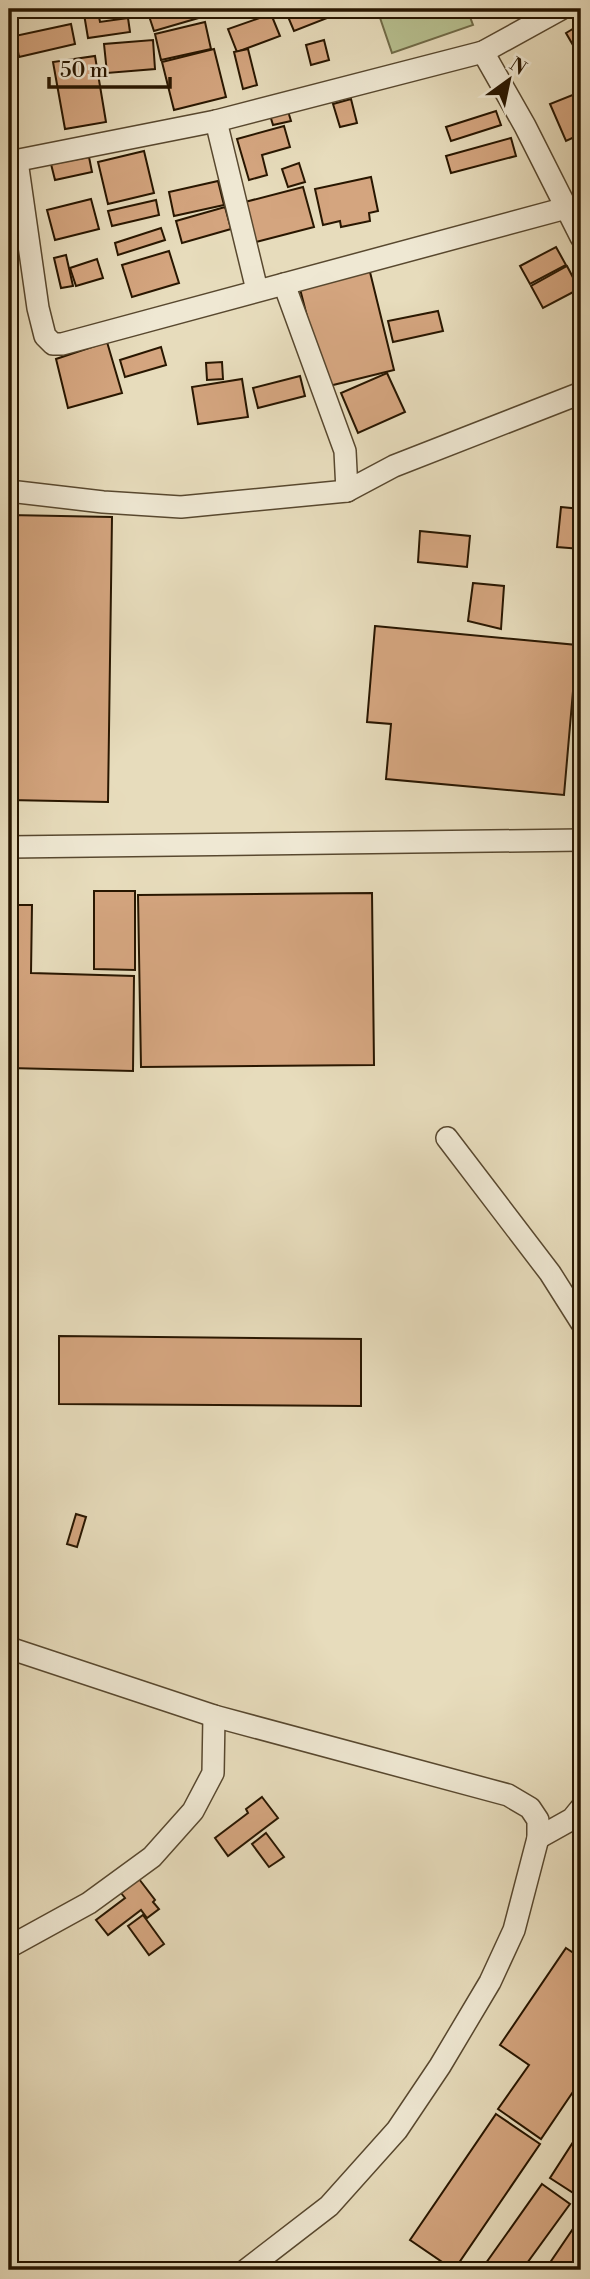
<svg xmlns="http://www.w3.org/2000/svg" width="590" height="2279" viewBox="0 0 590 2279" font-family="'Libre Bodoni',serif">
<rect width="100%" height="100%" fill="#e7dcbc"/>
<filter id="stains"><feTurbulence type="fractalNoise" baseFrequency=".00286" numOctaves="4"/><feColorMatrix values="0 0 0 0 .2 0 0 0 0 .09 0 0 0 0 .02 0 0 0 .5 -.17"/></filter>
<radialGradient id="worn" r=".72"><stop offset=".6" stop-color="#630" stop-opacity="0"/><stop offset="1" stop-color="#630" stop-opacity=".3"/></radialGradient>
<!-- green -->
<polygon fill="#b7c090" stroke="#706b48" stroke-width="2" points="377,9 467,9 473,25 392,53"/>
<!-- building -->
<g fill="#d4a57f" stroke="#281600" stroke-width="2">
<polygon points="174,9 200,9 202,17 154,31 149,16"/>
<polygon points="296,9 344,9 345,11 294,31 286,12"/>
<polygon points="98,12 100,22 128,18 130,32 88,38 84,14"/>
<polygon points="271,14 280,36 237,52 228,29"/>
<polygon points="205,22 211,49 161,60 155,34"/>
<polygon points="71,24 75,44 19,57 15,36"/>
<polygon points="581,24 581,59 566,33"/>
<polygon points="153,40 155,69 107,73 104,44"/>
<polygon points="324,40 329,60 311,65 306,45"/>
<polygon points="214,49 226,97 174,110 162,62"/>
<polygon points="248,49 257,85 243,89 234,52"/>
<polygon points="95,56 106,122 65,129 53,62"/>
<polygon points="575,94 581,109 581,134 566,141 550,104"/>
<polygon points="351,99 357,123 340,127 333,104"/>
<polygon points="288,111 291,121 273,125 270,115"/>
<polygon points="496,111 501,125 451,141 446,127"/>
<polygon points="284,126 290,147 262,155 267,175 249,180 237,139"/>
<polygon points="511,138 516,156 451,173 446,156"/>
<polygon points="144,151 154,193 108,204 98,162"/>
<polygon points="89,157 92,172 55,180 51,164"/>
<polygon points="299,163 305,182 288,187 282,169"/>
<polygon points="371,177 378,211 369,213 370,221 341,227 340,221 323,225 315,189"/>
<polygon points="218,181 224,205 174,216 169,192"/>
<polygon points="303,187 314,227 256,242 245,202"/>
<polygon points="91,199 99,229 55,240 47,210"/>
<polygon points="156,200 159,215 112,226 108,211"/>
<polygon points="225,207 231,229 182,243 176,221"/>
<polygon points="161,228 165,240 118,255 115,243"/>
<polygon points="556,247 566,265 530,284 520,266"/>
<polygon points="169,251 179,283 132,297 122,265"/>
<polygon points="66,255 73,286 61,288 54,258"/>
<polygon points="97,259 103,278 76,286 70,268"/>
<polygon points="567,266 579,289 543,308 531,286"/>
<polygon points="369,268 394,370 325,387 299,285"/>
<polygon points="438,311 443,331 393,342 388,321"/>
<polygon points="107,342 122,393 68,408 56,359"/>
<polygon points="161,347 166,365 125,377 120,360"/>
<polygon points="222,362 223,379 207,380 206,363"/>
<polygon points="387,373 405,412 358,433 341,393"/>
<polygon points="300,376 305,396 258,408 253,388"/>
<polygon points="242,379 248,417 198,424 192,387"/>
<polygon points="561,507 581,509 581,549 557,547"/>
<polygon points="9,515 112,517 108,802 9,800"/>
<polygon points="420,531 470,536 467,567 418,562"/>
<polygon points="473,583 504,586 501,629 468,621"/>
<polygon points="375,626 577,645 564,795 386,779 391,724 367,722"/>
<polygon points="94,891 135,891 135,970 94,969"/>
<polygon points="372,893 374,1065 141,1067 138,895"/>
<polygon points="9,905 32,905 31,973 134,976 133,1071 9,1068"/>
<polygon points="59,1336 361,1339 361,1406 59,1404"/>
<polygon points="76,1514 86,1517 77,1547 67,1544"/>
<polygon points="262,1797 278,1818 228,1856 215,1838 248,1813 246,1809"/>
<polygon points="266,1833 284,1857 269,1867 252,1844"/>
<polygon points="139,1879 155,1900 153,1902 159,1909 147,1918 141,1910 108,1935 96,1920 125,1898 121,1893"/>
<polygon points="143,1915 164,1944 149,1955 128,1926"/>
<polygon points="566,1948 581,1958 581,2080 541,2139 498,2109 529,2065 500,2045"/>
<polygon points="496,2114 540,2144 454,2270 410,2240"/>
<polygon points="577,2136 581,2139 581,2190 578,2196 550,2178"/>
<polygon points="542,2184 570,2204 522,2270 481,2270"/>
<polygon points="581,2217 581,2270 545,2270"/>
</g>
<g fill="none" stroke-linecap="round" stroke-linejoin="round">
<!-- minor casing -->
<g stroke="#58482f" stroke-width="24">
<g id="minor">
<polyline points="483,52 525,126 581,237"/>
<polyline points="216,121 483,52 561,9"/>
<polyline points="17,161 38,308 45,336 53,344 62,344 566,208"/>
<polyline points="9,162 216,121 257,290"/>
<polyline points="284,284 345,451 347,491 394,466 581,393"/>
<polyline points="9,491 103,502 181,507 347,491"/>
<polyline points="9,847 581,840"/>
<polyline points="447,1138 550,1273 581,1322"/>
<polyline points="9,1648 214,1716 508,1795 530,1808 538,1820 538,1838 514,1930 490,1982 440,2066 397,2130 329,2206 246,2270"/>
<polyline points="538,1838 572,1819 581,1808"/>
<polyline points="9,1947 89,1903 152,1857 193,1811 213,1773 214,1716"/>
</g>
</g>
<!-- minor -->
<use href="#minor" stroke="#efe8d3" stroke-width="21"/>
</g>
<!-- margin -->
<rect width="590" height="2279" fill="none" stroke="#e7dcbc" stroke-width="35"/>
<rect x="10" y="10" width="569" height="2258" fill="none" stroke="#281600" stroke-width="3.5"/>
<rect x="18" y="18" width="555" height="2244" fill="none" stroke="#281600" stroke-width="2"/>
<!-- north arrow -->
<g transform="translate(509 80) rotate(33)" stroke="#efe8d3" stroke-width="5" paint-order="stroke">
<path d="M0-5L12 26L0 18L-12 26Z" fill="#281600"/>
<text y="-10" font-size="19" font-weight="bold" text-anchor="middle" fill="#281600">N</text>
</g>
<!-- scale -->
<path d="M49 77v10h121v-10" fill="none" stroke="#281600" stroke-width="3.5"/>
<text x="60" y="77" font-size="21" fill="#281600" stroke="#efe8d3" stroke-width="5" paint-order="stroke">50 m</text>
<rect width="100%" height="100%" filter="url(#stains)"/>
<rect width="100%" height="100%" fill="url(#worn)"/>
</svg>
